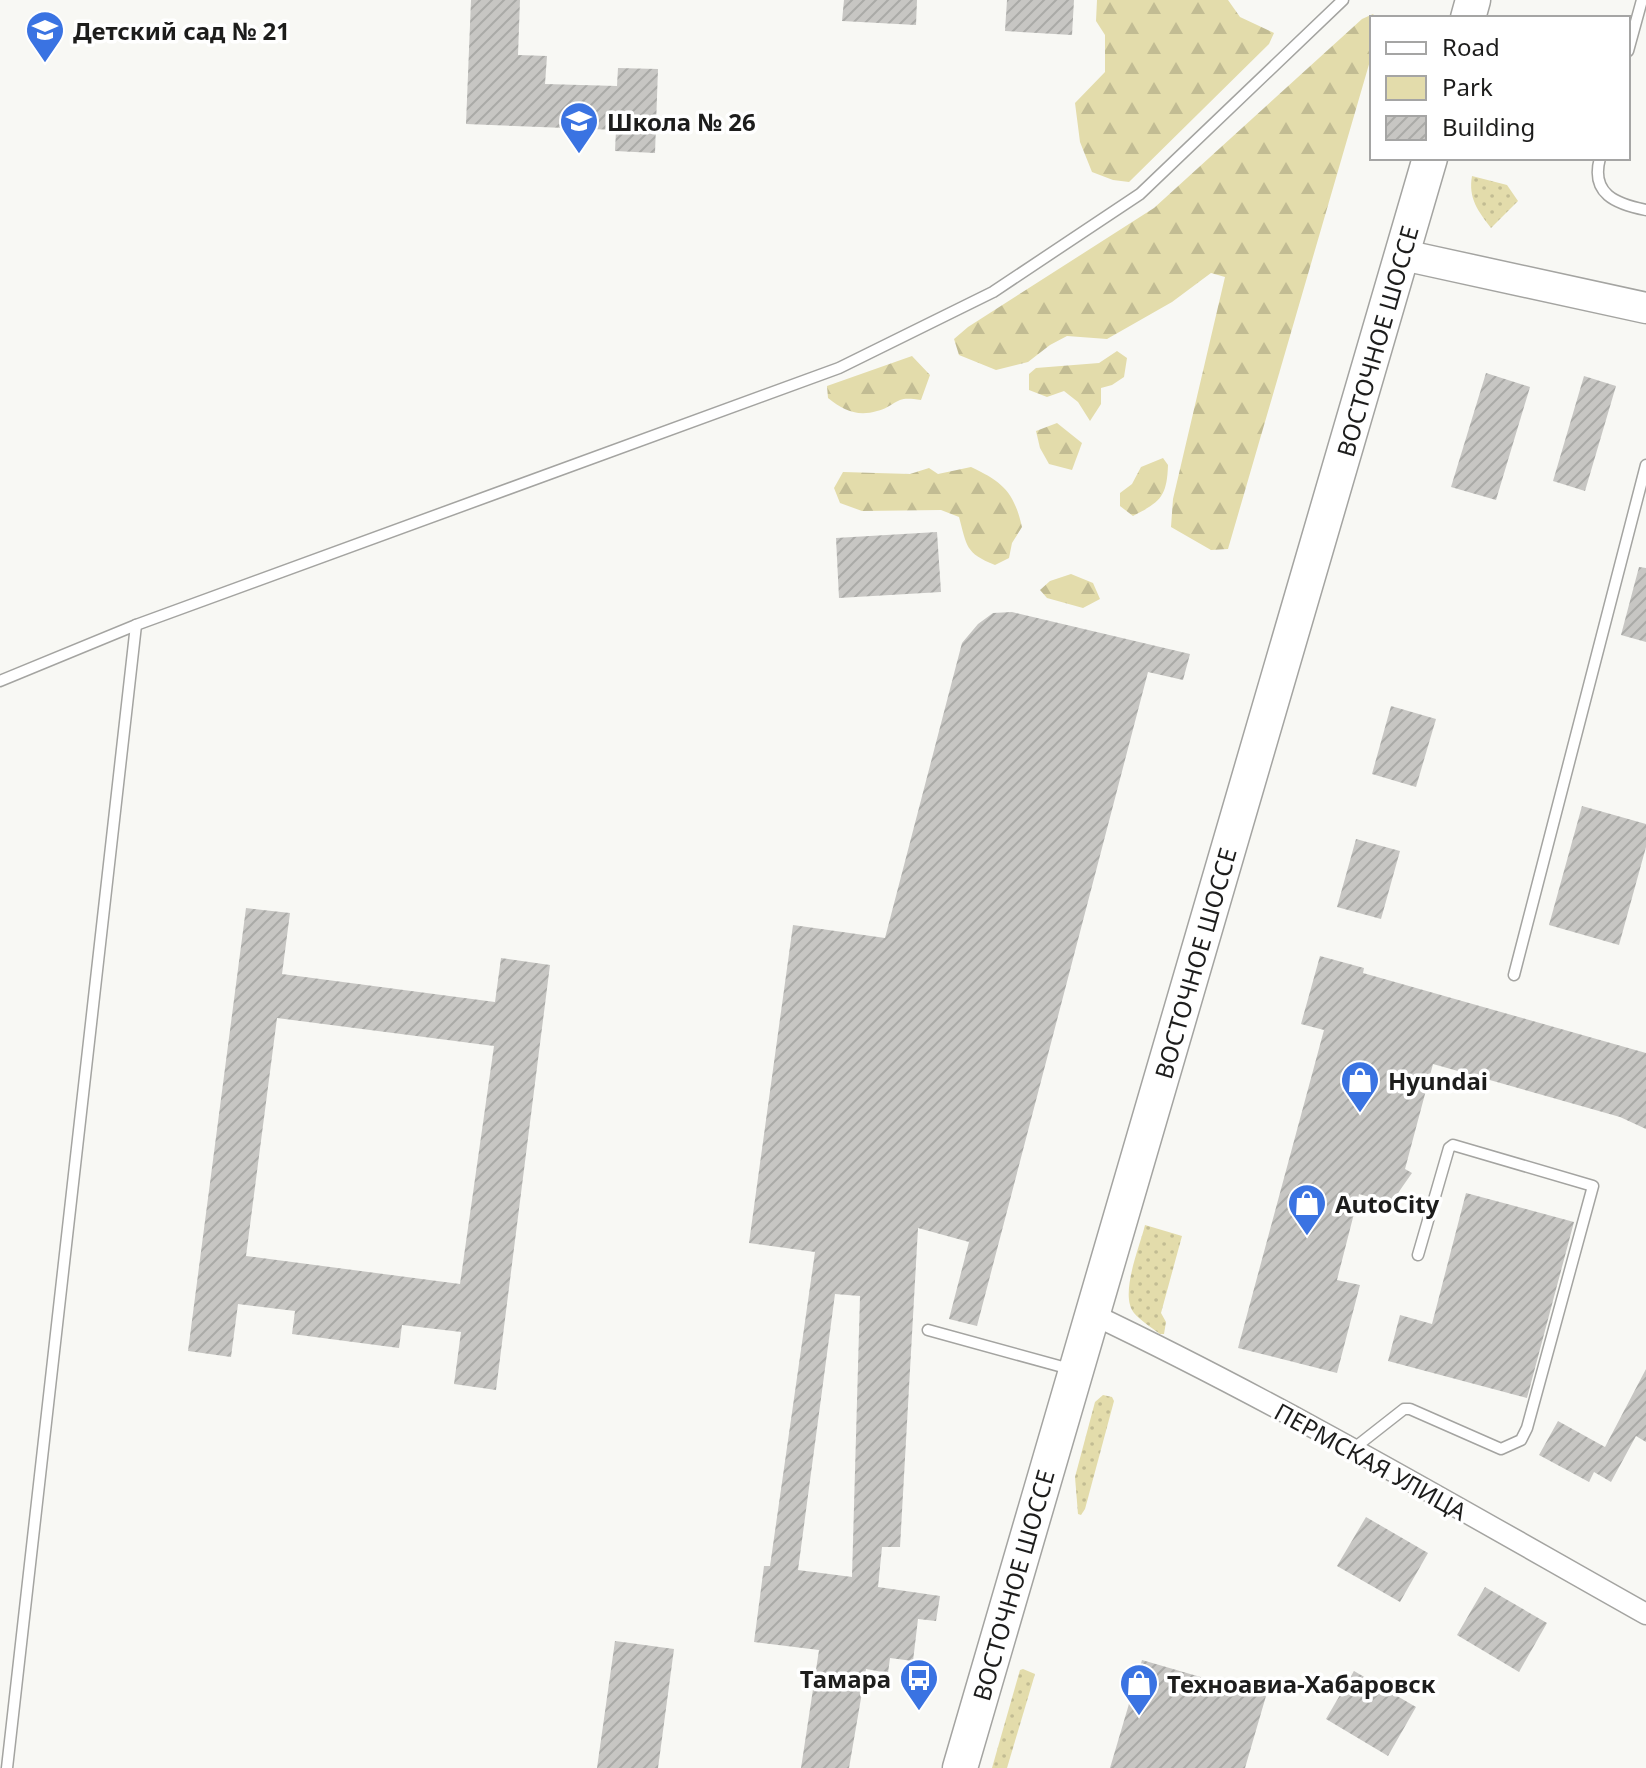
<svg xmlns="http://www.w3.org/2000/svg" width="1646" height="1768" viewBox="0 0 1646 1768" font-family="'Noto Sans',sans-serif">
<defs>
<pattern id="green-dots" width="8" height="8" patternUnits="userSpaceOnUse" patternTransform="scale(2)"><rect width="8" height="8" fill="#e3dcab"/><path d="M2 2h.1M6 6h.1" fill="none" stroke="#c2bc93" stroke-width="1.8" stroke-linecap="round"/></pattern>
<pattern id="forest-firs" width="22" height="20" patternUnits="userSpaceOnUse" patternTransform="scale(2)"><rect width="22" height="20" fill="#e3dcab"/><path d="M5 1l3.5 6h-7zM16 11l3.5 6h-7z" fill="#c2bc93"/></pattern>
<pattern id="building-hatch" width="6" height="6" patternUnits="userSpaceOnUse" patternTransform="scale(2)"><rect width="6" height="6" fill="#c7c6c3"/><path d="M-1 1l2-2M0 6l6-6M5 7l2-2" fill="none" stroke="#aaaaa7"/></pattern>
</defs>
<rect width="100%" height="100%" fill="#f8f8f4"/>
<!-- green -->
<g fill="url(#green-dots)">
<path d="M1472 176 1507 185 1518 201 1491 228C1478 211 1468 198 1472 176Z"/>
<path d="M1145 1225 1182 1236 1161 1313 1166 1322 1164 1334H1160C1152 1328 1141 1321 1134 1313 1119 1295 1140 1246 1145 1225Z"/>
<polygon points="1103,1395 1112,1397 1114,1401 1085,1509 1081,1515 1078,1514 1075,1477 1095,1402"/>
<polygon points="1023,1669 1035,1674 1007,1768 992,1768 1020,1670"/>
</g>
<!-- forest -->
<g fill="url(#forest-firs)">
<polygon points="1097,0 1228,0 1240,17 1274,33 1269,44 1129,182 1113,180 1092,172 1080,142 1075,103 1105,72 1105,35 1096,21"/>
<polygon points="1373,14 1376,18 1372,18 1372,54 1228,549 1211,550 1171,527 1173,499 1225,277 1211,273 1172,302 1107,339 1067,336 1050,345 1028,362 996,370 959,355 954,339 968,327 1154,208 1362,19"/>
<polygon points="1117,351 1127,358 1124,377 1112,385 1101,388 1101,404 1090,421 1078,402 1064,391 1047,397 1029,390 1029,374 1036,368 1099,363"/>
<path d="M912 356 930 375 921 400C893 395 899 405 877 411 857 417 843 410 828 398L827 386Z"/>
<polygon points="1057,423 1082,443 1072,470 1049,464 1040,448 1036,431"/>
<path d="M1163 458 1168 465C1167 497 1160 502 1133 516L1120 506V493L1132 484 1141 467Z"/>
<path d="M971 467C1003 482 1014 492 1022 527L1012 543 1009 558 995 565C965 553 967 546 959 517L941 510 862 511 840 503 834 488 843 472 910 474 929 468 938 474Z"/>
<polygon points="1071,574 1093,583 1100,599 1083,608 1047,598 1040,590 1050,581"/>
</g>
<!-- building -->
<g fill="url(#building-hatch)" fill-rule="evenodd">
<polygon points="471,0 520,0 518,55 547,56 545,84 617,86 618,68 658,69 655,153 615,151 616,130 466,124"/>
<polygon points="844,0 917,0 916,25 842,21"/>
<polygon points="1007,0 1074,0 1072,35 1005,31"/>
<polygon points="1486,373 1530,387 1496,500 1451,487"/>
<polygon points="1584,376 1616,386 1585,491 1553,481"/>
<polygon points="937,532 941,592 839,598 836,538"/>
<polygon points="1639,567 1646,568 1646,642 1621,635"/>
<path d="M1012 612 1190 654 1183 680 1148 672 977 1326 949 1319 969 1242 918 1228 900 1547H882L878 1587 940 1596 936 1621 918 1619 913 1661 890 1658 888 1673 866 1669 849 1768H801L819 1650 754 1642 764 1566H770L815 1252 749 1243 793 925 885 938 962 643 978 624 993 613ZM835 1294 860 1296 852 1577 798 1570Z"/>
<polygon points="1391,706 1436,719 1416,787 1372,774"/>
<polygon points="1582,806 1646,824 1646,847 1619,945 1549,925"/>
<polygon points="1356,839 1400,851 1381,919 1337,907"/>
<path d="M246 908 290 913 282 974 495 1002 501 958 550 965 496 1390 454 1384 461 1332 402 1325 399 1348 292 1334 295 1311 238 1304 231 1357 188 1351ZM277 1018 494 1046 460 1284 246 1256Z"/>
<polygon points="1320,956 1364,968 1363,973 1646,1053 1646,1129 1620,1117 1433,1064 1405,1169 1412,1173 1391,1203 1359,1194 1337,1280 1360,1285 1337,1373 1238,1348 1324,1030 1301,1024"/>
<polygon points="1466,1193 1574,1222 1527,1398 1388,1361 1400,1315 1432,1324"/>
<polygon points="1646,1369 1646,1442 1636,1436 1611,1482 1594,1472 1589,1482 1539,1455 1558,1421 1605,1447"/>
<polygon points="1366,1517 1428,1553 1400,1602 1337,1566"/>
<polygon points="1485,1587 1547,1623 1519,1672 1457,1635"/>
<polygon points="615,1641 674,1649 658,1768 597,1768"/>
<polygon points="1142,1660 1266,1696 1245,1768 1110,1768"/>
<polygon points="1354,1671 1416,1707 1388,1756 1326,1719"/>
</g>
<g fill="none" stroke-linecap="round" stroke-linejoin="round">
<!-- lane casing -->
<g stroke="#a4a4a1" stroke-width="13">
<g id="lane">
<polyline points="1628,51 1642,0"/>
<path d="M1600 158C1590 194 1616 204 1646 210"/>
<polyline points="0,681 136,625 839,368 993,292 1140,194 1343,0"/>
<polyline points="1514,975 1646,465"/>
<polyline points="928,1330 1070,1369"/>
<polyline points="1353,1449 1404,1409 1410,1409 1501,1449 1521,1440 1527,1428 1593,1186 1453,1145 1449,1148 1418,1255"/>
<polyline points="7,1768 136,625"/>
</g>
</g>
<!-- street casing -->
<g stroke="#a4a4a1" stroke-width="23">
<path id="street" d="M1092 1314C1281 1404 1463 1511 1646 1614"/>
</g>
<!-- secondary casing -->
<g stroke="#a4a4a1" stroke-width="33">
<polyline id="secondary" points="1403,255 1646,308"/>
</g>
<!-- primary casing -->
<g stroke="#a4a4a1" stroke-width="37">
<g id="primary">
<polyline points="1468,18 1473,0"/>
<polyline points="960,1768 1430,158"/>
</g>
</g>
<!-- lane -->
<use href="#lane" stroke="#fff" stroke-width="10"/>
<!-- street -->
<use href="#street" stroke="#fff" stroke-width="20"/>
<!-- secondary -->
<use href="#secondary" stroke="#fff" stroke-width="30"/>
<!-- primary -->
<use href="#primary" stroke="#fff" stroke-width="34"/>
</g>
<!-- icons -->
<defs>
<g id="school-pin" transform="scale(2)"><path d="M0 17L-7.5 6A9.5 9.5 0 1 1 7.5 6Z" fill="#3a73e2" stroke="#fff"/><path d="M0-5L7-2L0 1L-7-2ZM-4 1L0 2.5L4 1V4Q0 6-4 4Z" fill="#fff"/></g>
<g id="shop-pin" transform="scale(2)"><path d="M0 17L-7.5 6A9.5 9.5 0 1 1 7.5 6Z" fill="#3a73e2" stroke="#fff"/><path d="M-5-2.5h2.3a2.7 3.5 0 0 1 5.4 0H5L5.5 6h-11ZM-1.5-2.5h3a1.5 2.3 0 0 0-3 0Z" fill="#fff"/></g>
<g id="bus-pin" transform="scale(2)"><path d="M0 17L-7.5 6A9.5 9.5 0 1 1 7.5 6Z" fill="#3a73e2" stroke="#fff"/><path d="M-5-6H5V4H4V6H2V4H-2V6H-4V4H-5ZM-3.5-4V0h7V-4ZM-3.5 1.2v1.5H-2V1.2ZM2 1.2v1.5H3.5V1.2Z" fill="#fff"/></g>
</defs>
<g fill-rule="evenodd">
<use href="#school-pin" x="45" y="30"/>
<use href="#school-pin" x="579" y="121"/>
<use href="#shop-pin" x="1360" y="1080"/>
<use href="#shop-pin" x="1307" y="1203"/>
<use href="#bus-pin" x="919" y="1678"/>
<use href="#shop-pin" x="1139" y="1683"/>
</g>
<g text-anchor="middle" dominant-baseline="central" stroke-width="7" stroke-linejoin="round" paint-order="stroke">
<!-- poi labels -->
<g font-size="24" font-weight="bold" fill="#1d1d1c" stroke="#fff" text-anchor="start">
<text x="73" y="30">Детский сад № 21</text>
<text x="607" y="121">Школа № 26</text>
<text x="1388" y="1080">Hyundai</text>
<text x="1335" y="1203">AutoCity</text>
<text x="891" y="1678" text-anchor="end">Тамара</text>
<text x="1167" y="1683">Техноавиа-Хабаровск</text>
</g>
<!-- street labels -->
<g font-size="24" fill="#1d1d1c" stroke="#fff">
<text transform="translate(1377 341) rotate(-74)">ВОСТОЧНОЕ ШОССЕ</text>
<text transform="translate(1195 963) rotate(-74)">ВОСТОЧНОЕ ШОССЕ</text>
<text transform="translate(1371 1461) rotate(29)">ПЕРМСКАЯ УЛИЦА</text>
<text transform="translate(1013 1585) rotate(-74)">ВОСТОЧНОЕ ШОССЕ</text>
</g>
</g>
<!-- legend -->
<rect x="1370" y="16" width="260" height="144" fill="#ffffff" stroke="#a5a5a4" stroke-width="2"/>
<rect x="1386" y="42" width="40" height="12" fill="#ffffff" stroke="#a5a5a4" stroke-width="2"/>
<text x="1442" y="56" font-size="24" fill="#1d1d1c">Road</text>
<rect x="1386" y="76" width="40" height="24" fill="#e3dcab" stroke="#a5a5a4" stroke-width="2"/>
<text x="1442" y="96" font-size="24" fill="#1d1d1c">Park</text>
<rect x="1386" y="116" width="40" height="24" fill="url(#building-hatch)" stroke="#a5a5a4" stroke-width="2"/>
<text x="1442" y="136" font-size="24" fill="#1d1d1c">Building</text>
</svg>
